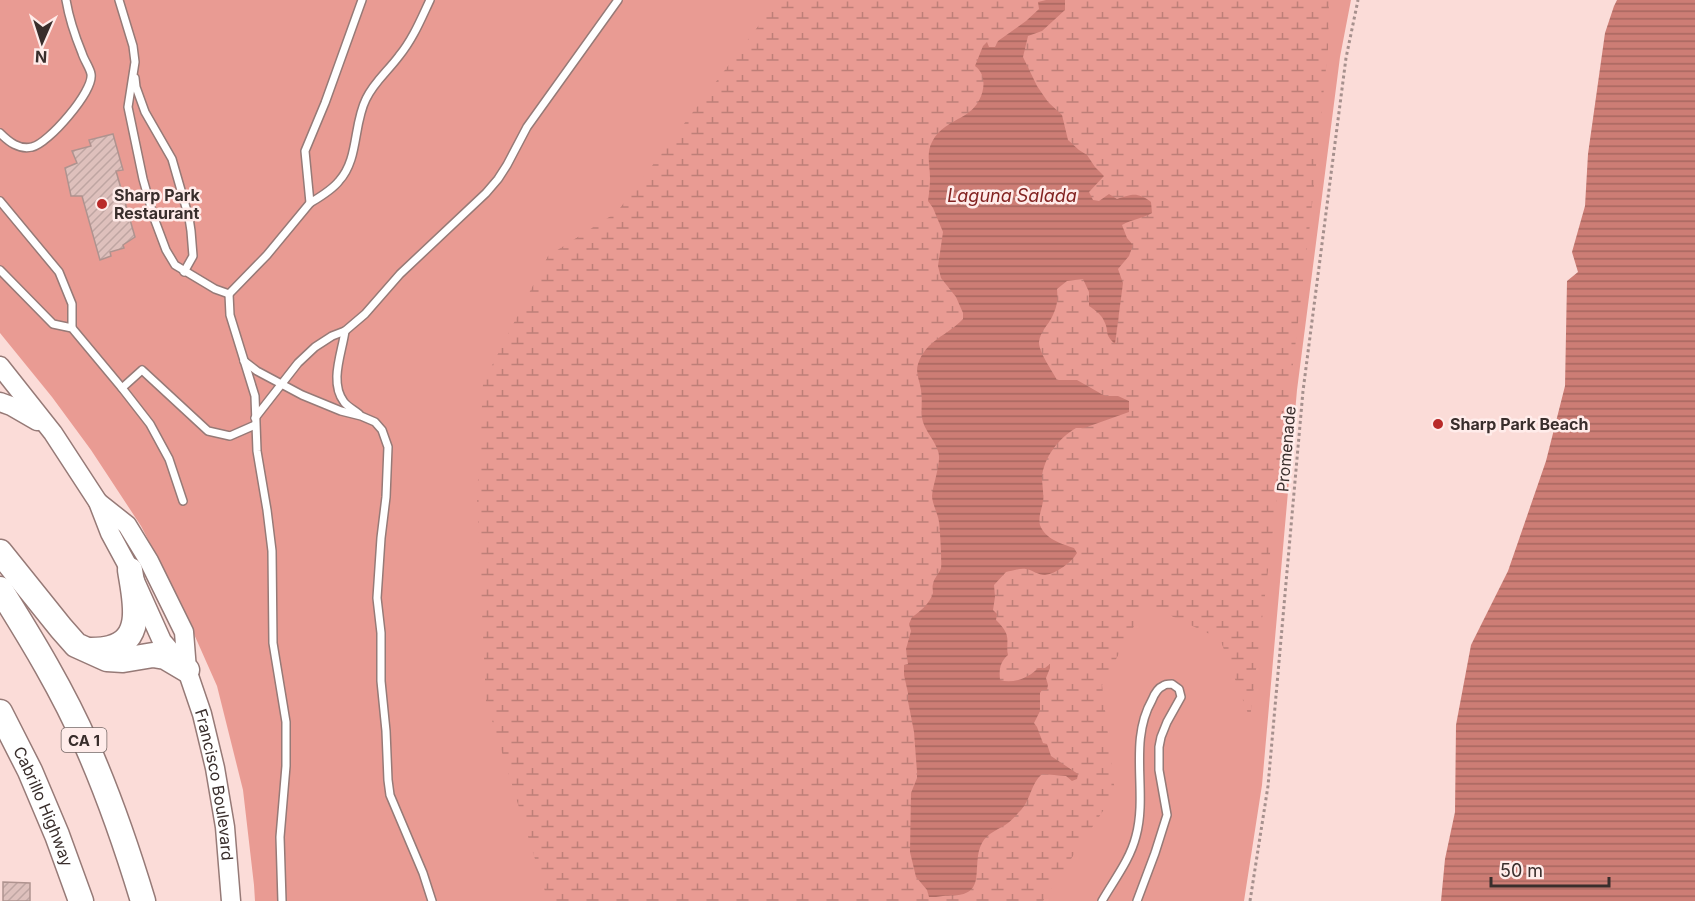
<svg xmlns="http://www.w3.org/2000/svg" width="1695" height="901" viewBox="0 0 1695 901" font-family="Inter,sans-serif">
<defs>
<pattern id="wetland-marsh" width="20" height="14" patternUnits="userSpaceOnUse" patternTransform="scale(1.5)"><rect width="20" height="14" fill="#e99b93"/><path d="M1 5h8M5 5V1M11 12h8M15 12V8" fill="none" stroke="#be7f78"/></pattern>
<pattern id="water-rules" width="6" height="5" patternUnits="userSpaceOnUse" patternTransform="scale(1.5)"><rect width="6" height="5" fill="#cd7d75"/><path d="M0 2.5h6" fill="none" stroke="#a76760"/></pattern>
<pattern id="building-hatch" width="6" height="6" patternUnits="userSpaceOnUse" patternTransform="scale(1.5)"><rect width="6" height="6" fill="#dec0bc"/><path d="M-1 1l2-2M0 6l6-6M5 7l2-2" fill="none" stroke="#bfa5a2"/></pattern>
</defs>
<rect width="100%" height="100%" fill="#fbdcd8"/>
<!-- grass -->
<polygon fill="#e99b93" points="0,0 1351,0 1340,57 1297,390 1262,785 1244,901 255,901 254,885 243,790 217,686 178,598 141,526 91,450 52,397 0,333"/>
<!-- wetland -->
<polygon fill="url(#wetland-marsh)" points="778,0 1329,0 1328,49 1310,224 1250,719 1220,639 1146,604 1102,685 1115,793 1043,901 548,901 486,701 477,499 483,383 548,256 617,212"/>
<!-- water -->
<g fill="url(#water-rules)">
<path d="M1046 0H1065V10L1042 31 1028 36 1023 57 1037 86 1048 102 1062 115 1068 140 1079 150 1087 155 1095 167 1104 176 1089 192 1093 200 1099 201 1109 194 1117 199C1133 194 1137 192 1151 202L1152 213C1142 219 1132 219 1122 225L1127 238 1133 245 1129 256 1118 269 1123 283 1115 344C1103 333 1110 332 1104 321 1102 315 1095 310 1089 306V292L1083 279 1067 281 1057 289C1058 300 1057 307 1052 317 1048 325 1040 332 1039 342 1039 353 1052 370 1057 380H1077L1105 396H1118L1129 401V412L1084 428H1076C1059 438 1044 457 1042 477 1042 485 1044 493 1043 501 1042 509 1038 516 1040 525 1045 539 1062 544 1074 548L1077 553C1071 563 1057 573 1045 575 1038 575 1032 570 1026 569 1020 568 1012 571 1006 572L994 585 995 597 993 610 997 614 996 620C1000 624 1004 628 1006 633 1009 640 1006 648 1008 655 1000 662 999 669 1000 680 1013 684 1029 678 1038 668H1045L1050 664V668L1046 678 1048 685 1047 690H1042L1040 693V711L1034 723 1037 727 1043 743 1047 744 1051 756 1078 774 1077 779 1072 781 1066 776 1042 774C1031 783 1031 799 1021 810 1017 814 1013 819 1008 823 1000 829 987 833 982 843 976 854 978 867 976 879 973 897 957 895 943 896 938 897 934 897 929 897L927 890 916 877 910 852 911 793 917 778V772L914 732 908 701V693L904 675V665L908 664 906 649 911 631 909 624 912 617C920 612 930 603 933 593 933 590 932 587 933 584 934 578 939 574 941 568 942 564 940 528 939 522 938 514 932 503 932 496 933 483 942 462 938 451 935 441 926 432 923 422 920 412 923 401 921 390 920 381 915 373 918 364 926 340 947 336 963 319V313L956 297 941 278 938 266 943 232 933 208 928 201C929 194 930 186 930 178 930 166 926 153 932 142 940 126 955 122 968 113 982 104 991 78 975 66L983 46 987 42 989 47H995L998 41 1026 21 1039 9 1038 2Z"/>
<polygon points="1617,0 1695,0 1695,901 1441,901 1445,859 1455,812 1456,725 1471,645 1508,571 1546,461 1565,386 1567,281 1578,272 1572,252 1585,206 1588,154 1605,33 1614,6"/>
</g>
<!-- building -->
<g fill="url(#building-hatch)" stroke="#af938f" stroke-width="1.5">
<polygon points="113,134 123,170 116,171 135,237 123,245 124,248 110,252 111,256 100,260 82,196 71,196 65,168 77,163 72,151 91,146 89,140"/>
<polygon points="3,882 30,883 30,901 3,901"/>
</g>
<g fill="none" stroke-linecap="round" stroke-linejoin="round">
<!-- lane casing -->
<g stroke="#967a77" stroke-width="10">
<g id="lane">
<polyline points="119,0 133,46 135,62 128,107 143,179 154,218 166,250 175,265 215,289 229,294 267,255 310,203 305,151 325,103 362,0"/>
<polyline points="135,78 136,87 145,112 172,159 189,218 191,231 193,256 184,272"/>
<path d="M0 133C9 142 19 150 32 147 48 144 94 91 91 74 90 68 84 60 82 53 75 36 69 18 66 0"/>
<polyline points="0,201 59,272 72,304 72,328"/>
<path d="M310 203C320 197 332 190 339 181 359 159 353 125 366 99 374 82 388 71 399 56 413 39 421 19 430 0"/>
<polyline points="0,270 53,324 72,328 122,388 150,424 169,459 183,501"/>
<polyline points="229,294 230,315 255,396 257,451 267,510 272,551 273,643 286,722 286,766 280,837 282,901"/>
<path d="M345 331C342 353 329 382 344 402 348 407 354 410 359 414"/>
<polyline points="244,361 257,371 302,395 341,411 361,416 375,422 382,430 388,447 386,497 381,538 377,598 381,633 381,681 386,731 388,780 390,795 423,873 432,901"/>
<polyline points="122,388 142,370 208,431 230,436 255,425"/>
<polyline points="255,418 298,363 315,347 332,336 345,331 365,314 400,274 486,193 498,179 507,165 527,127 618,0"/>
<path d="M1102 901C1114 880 1130 860 1136 836 1148 792 1128 742 1152 700 1154 695 1158 688 1163 686 1165 684 1169 684 1172 684L1179 689 1181 697 1167 722 1161 737 1159 747V770L1167 815 1155 853 1137 901"/>
</g>
</g>
<!-- secondary casing -->
<g stroke="#967a77" stroke-width="21">
<g id="secondary">
<polyline points="0,366 53,433 98,502 110,533 130,570 162,641 180,662"/>
<polyline points="0,402 11,406 37,421"/>
<path id="s1" d="M98 502 127 525 149 561 184 632 187 670 202 714 215 768 225 827 231 901"/>
</g>
</g>
<!-- highway casing -->
<g stroke="#967a77" stroke-width="27">
<g id="highway">
<polyline points="0,552 61,628 76,645 107,659 123,660 153,655 165,657 187,670"/>
<path d="M0 589C32 640 63 691 87 746 109 796 127 848 143 901"/>
<path d="M91 650C97 650 104 650 110 648 146 639 134 597 130 570"/>
<path id="s2" d="M0 712 30 771 57 835 81 901"/>
</g>
</g>
<!-- path -->
<polyline stroke="#a6908d" stroke-width="3" stroke-dasharray="3 3" stroke-linecap="butt" points="1250,901 1268,786 1303,391 1346,58 1358,0"/>
<!-- lane -->
<use href="#lane" stroke="#fff" stroke-width="7"/>
<!-- secondary -->
<use href="#secondary" stroke="#fff" stroke-width="18"/>
<!-- highway -->
<use href="#highway" stroke="#fff" stroke-width="24"/>
</g>
<!-- markers -->
<g fill="#b92a29" stroke="#ffecea" stroke-width="2">
<circle cx="102" cy="204" r="6"/>
<circle cx="1438" cy="424" r="6"/>
</g>
<g text-anchor="middle" dominant-baseline="central" stroke-width="5" stroke-linejoin="round" paint-order="stroke">
<!-- shield labels -->
<rect fill="#ffecea" stroke="#746765" stroke-width="1.5" x="61.5" y="728" width="45" height="24" rx="4.5"/>
<g font-size="15" font-weight="bold" fill="#392e2c">
<text x="84" y="740">CA 1</text>
</g>
<!-- poi labels -->
<g font-size="16" font-weight="bold" fill="#392e2c" stroke="#ffecea" text-anchor="start">
<text x="114" y="195">Sharp Park<tspan x="114" dy="18">Restaurant</tspan></text>
<text x="1450" y="424">Sharp Park Beach</text>
</g>
<!-- street labels -->
<g font-size="16" fill="#392e2c" stroke="#ffecea">
<text transform="translate(1286 449) rotate(-85)">Promenade</text>
<text stroke="none"><textPath href="#s1" startOffset="315">Francisco Boulevard</textPath></text>
<text stroke="none"><textPath href="#s2" startOffset="104">Cabrillo Highway</textPath></text>
</g>
<!-- water labels -->
<g font-size="18" font-style="italic" fill="#832220" stroke="#ffecea">
<text x="1012" y="195">Laguna Salada</text>
</g>
</g>
<!-- north arrow -->
<g transform="translate(42 42) rotate(183)" stroke="#ffecea" stroke-width="4.5" paint-order="stroke">
<path d="M0-4.5L10 22L0 15L-10 22Z" fill="#392e2c"/>
<text y="-9" font-size="16" font-weight="bold" text-anchor="middle" fill="#392e2c">N</text>
</g>
<!-- scale -->
<path d="M1491 877v9h118v-9" fill="none" stroke="#392e2c" stroke-width="3"/>
<text x="1500" y="877" font-size="18" fill="#392e2c" stroke="#ffecea" stroke-width="4.5" paint-order="stroke">50 m</text>
</svg>
